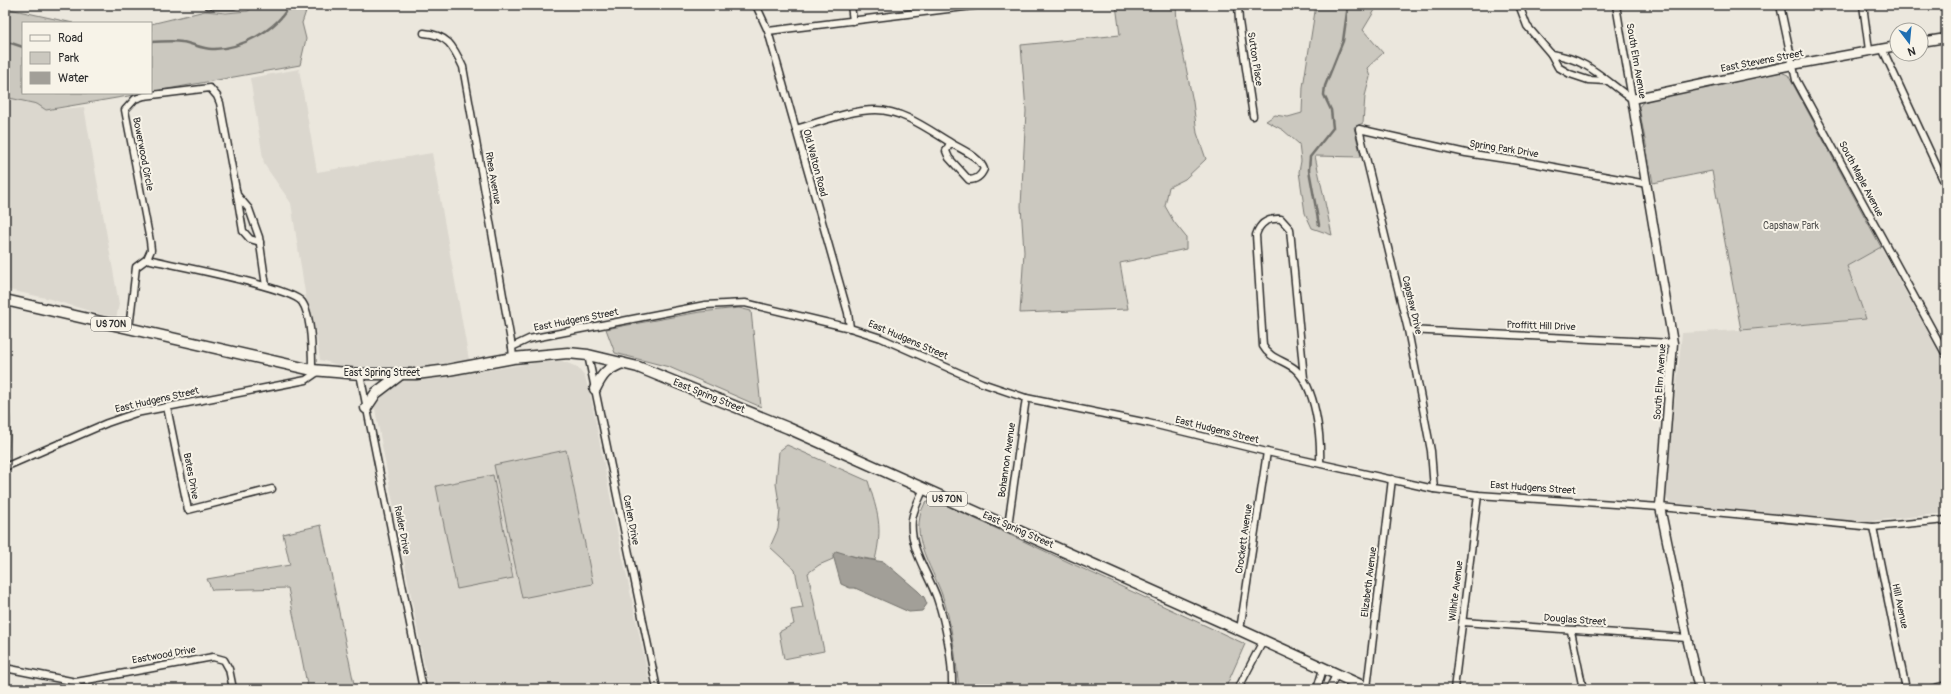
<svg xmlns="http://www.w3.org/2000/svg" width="1951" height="694" viewBox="0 0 1951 694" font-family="Pangolin,sans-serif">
<rect width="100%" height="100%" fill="#ebe7dd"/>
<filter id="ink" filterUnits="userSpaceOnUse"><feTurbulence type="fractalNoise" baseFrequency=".025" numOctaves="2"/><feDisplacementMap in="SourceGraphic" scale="8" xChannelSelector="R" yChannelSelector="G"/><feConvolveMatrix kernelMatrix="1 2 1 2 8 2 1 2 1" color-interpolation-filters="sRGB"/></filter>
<g filter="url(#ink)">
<!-- built -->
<g fill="#dbd7ce">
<polygon points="299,69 317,172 432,153 469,360 413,367 381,369 349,368 320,360 315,328 306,299 291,203 264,164 250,78"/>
<polygon points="5,97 38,104 47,110 84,107 119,304 116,319 50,299 5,289"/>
<polygon points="1881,247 1946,365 1946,513 1862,522 1671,503 1668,501 1665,492 1682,333 1741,330 1866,319 1847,266"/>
<polygon points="562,361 577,367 585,377 591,398 615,521 651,689 429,689 374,404 379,393 387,386 400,382 430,379 533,363"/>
</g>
<!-- green -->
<g fill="#cbc8bf" stroke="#7b7a75">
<polygon points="257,5 308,5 302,23 306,39 300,65 151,92 151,24 205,11 226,13 248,11"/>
<polygon points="1116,5 1176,5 1177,23 1193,102 1197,133 1206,159 1185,179 1169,187 1165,206 1174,222 1186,237 1186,249 1120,263 1128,309 1020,313 1024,252 1021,206 1026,111 1021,45 1120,35"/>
<polygon points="1316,5 1378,5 1363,30 1383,53 1367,68 1370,77 1365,96 1363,123 1354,127 1361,157 1315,156 1332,235 1312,228 1305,213 1299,172 1301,161 1299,144 1283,130 1266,121 1275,115 1288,117 1302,113 1303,87"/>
<polygon points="5,8 73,23 23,23 23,93 146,93 46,110 37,104 5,97"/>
<polygon points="1781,72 1788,75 1881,247 1847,266 1866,319 1741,330 1712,171 1653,183 1639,107 1642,103 1655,98"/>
<polygon points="739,308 751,311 761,407 669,367 615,353 606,329 700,312"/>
<path d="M5 402C14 412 9 447 8 461L5 463Z"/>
<path d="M787 445 868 481C878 514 883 526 875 560 861 558 848 554 833 555V559L819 565 808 573 824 651 784 659 779 632 794 624 791 610 803 608 795 570 770 547 778 529 780 509 776 484 779 451Z"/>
<polygon points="566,450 593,584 522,598 494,465"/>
<polygon points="493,475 513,578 457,589 436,486"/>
<path d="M931 501 939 502 1245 644 1225 689H959C956 661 953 631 945 604 936 570 906 538 925 503Z"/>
<polygon points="321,525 355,689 308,689 288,588 212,590 207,579 290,565 283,534"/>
</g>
<!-- water -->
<polygon fill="#a29f98" stroke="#72716c" points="836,551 859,558 884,562 918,591 924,597 927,604 922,611 909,612 855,588 850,588 841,584 833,555"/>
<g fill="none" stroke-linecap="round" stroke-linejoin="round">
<!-- stream -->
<g stroke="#72716c" stroke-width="2.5">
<path d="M151 42C161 42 171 40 182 42 191 43 202 49 212 49 238 50 278 30 289 5"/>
<polyline points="5,43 11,43 23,47"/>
<polyline points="1319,225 1309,170 1310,157 1333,128 1331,110 1324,95 1325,86 1343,41 1348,5"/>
</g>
<!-- minor casing -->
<g stroke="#2b2b2b" stroke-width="9">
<g id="minor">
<polyline points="208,5 234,5"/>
<polyline points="756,5 768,31 848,313 850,328"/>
<polyline points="851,5 853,21"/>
<polyline points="1238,5 1239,21 1253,116"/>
<polyline points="1519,5 1527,26 1551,54 1558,67 1570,74 1588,80 1607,81"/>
<polyline points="1616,5 1632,99"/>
<polyline points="1780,5 1796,80 1946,355"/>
<polyline points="1863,5 1869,50"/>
<polyline points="768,31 981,5"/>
<path d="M424 33C448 35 453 46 463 67L512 347"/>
<polyline points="1882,48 1946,186"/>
<path d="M1551 54C1588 59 1603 79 1632 99"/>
<path d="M796 129C821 122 849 110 876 110 903 110 929 130 951 143 962 150 979 156 984 169 981 176 977 180 969 180L949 158 946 151 950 143"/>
<polyline points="237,195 243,231 250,239 260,242"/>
<polyline points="147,259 151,250 150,241 125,110 135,99 144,96 210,88 217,96 220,103 237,195 249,209 259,237 266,286"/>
<path d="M129 329 136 267 147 259C172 265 291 287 302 302 312 316 312 353 312 370"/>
<polyline points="1408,330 1673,343"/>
<polyline points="588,355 657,689"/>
<polyline points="513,358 512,347 529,339 705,305 745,303 850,328 881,338 982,383 1026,398 1148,423 1267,452 1434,489 1478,495 1660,507 1873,527 1946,520"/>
<polyline points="360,374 423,689"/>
<path d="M1304 378 1290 229 1281 219C1268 218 1260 222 1256 235L1263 346C1270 359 1284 360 1295 369 1316 387 1321 437 1320 463"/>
<polyline points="167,407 188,510 272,489"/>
<polyline points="5,467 107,423 136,413 306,380 319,371"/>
<path d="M924 488C920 498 913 510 912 520 909 548 928 573 937 598 946 624 953 662 952 689"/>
<polyline points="1434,489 1431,451 1408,330 1359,129 1466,153 1526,162 1647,184"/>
<polyline points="1008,526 1026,398"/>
<polyline points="1873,527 1906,689"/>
<polyline points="1463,622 1687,638"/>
<polyline points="1240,630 1267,452"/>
<polyline points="1571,631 1583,689"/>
<polyline points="5,668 76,682"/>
<polyline points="1367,688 1392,479"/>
<polyline points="78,689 76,682 213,657 224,660 229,669 233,689"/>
<polyline points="1238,689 1263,641"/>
<polyline points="1317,689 1323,669"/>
<polyline points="1329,689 1336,675"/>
<polyline points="1454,689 1478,495"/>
<polyline points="1931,689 1946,685"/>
</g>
</g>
<!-- tertiary casing -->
<g stroke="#2b2b2b" stroke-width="11">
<g id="tertiary">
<polyline points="1921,42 1946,38"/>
<polyline points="1699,689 1687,638 1660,507 1673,343 1632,99 1792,65 1897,46"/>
</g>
</g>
<!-- primary casing -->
<g stroke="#2b2b2b" stroke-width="13">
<g id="primary">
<polyline points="5,300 312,370 360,374 416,374 448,370 513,358 568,353 588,355 638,367 788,428 1240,630 1369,689"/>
<path d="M595 389C603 373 606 370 622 363"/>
<polyline points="366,408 376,393 401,374"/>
</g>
</g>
<!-- minor -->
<use href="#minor" stroke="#f7f3e8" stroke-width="6"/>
<!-- tertiary -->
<use href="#tertiary" stroke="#f7f3e8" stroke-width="8"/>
<!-- primary -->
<use href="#primary" stroke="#f7f3e8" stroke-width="10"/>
</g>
</g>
<g text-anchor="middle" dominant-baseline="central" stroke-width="4" stroke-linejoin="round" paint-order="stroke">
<!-- shield labels -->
<g fill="#f7f3e8" stroke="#686764" stroke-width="1">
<rect x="91" y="317" width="40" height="14" rx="3"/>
<rect x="927" y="492" width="40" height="14" rx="3"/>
</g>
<g font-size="9" font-weight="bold" fill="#2b2b2b">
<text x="111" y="324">US 70N</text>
<text x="947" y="499">US 70N</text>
</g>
<!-- street labels -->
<g font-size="10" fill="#2b2b2b" stroke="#f7f3e8">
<text transform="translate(1255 59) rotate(81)">Sutton Place</text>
<text transform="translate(1636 61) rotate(80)">South Elm Avenue</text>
<text transform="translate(1762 61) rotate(-11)">East Stevens Street</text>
<text transform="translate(1504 149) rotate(9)">Spring Park Drive</text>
<text transform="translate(143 154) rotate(79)">Bowerwood Circle</text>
<text transform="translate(815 163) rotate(75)">Old Walton Road</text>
<text transform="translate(493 178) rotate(80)">Rhea Avenue</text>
<text transform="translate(1861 179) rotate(62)">South Maple Avenue</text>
<text transform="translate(1412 305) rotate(77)">Capshaw Drive</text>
<text transform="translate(576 320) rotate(-11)">East Hudgens Street</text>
<text transform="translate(1541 326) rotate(2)">Proffitt Hill Drive</text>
<text transform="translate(908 340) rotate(23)">East Hudgens Street</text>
<text x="382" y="373">East Spring Street</text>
<text transform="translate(1660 382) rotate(-86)">South Elm Avenue</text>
<text transform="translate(709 396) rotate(22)">East Spring Street</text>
<text transform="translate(157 400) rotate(-13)">East Hudgens Street</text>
<text transform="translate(1217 430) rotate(14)">East Hudgens Street</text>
<text transform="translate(1007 460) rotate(-82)">Bohannon Avenue</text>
<text transform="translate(191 476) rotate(79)">Bates Drive</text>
<text transform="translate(1533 488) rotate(4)">East Hudgens Street</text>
<text transform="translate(631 520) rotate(79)">Carlen Drive</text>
<text transform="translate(402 530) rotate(79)">Raider Drive</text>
<text transform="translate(1018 530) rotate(24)">East Spring Street</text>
<text transform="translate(1244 539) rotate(-82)">Crockett Avenue</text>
<text transform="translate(1369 582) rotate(-83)">Elizabeth Avenue</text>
<text transform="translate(1456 591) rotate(-83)">Wilhite Avenue</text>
<text transform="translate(1900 606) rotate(78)">Hill Avenue</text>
<text transform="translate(1575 620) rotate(4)">Douglas Street</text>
<text transform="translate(164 655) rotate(-10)">Eastwood Drive</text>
</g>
<!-- park labels -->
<g font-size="10" fill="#535250" stroke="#f7f3e8">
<text x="1791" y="226">Capshaw Park</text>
</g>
</g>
<!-- margin -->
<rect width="1951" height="694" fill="none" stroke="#f7f3e8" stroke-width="20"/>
<rect x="10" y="10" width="1931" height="674" fill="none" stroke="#2b2b2b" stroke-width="1.5" filter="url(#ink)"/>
<!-- legend -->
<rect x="22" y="22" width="130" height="72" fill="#f7f3e8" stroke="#a5a39c"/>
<rect x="30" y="35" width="20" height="6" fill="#f7f3e8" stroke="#a5a39c"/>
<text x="58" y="42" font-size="12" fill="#2b2b2b">Road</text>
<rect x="30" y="52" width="20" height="12" fill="#cbc8bf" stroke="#a5a39c"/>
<text x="58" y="62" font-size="12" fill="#2b2b2b">Park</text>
<rect x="30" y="72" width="20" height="12" fill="#a29f98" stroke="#a5a39c"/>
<text x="58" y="82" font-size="12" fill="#2b2b2b">Water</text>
<!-- north arrow -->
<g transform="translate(1909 42) rotate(164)"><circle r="19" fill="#f7f3e8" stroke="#a5a39c"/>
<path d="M0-3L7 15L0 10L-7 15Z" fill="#1f6fb2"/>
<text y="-6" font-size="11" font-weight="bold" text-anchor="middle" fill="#2b2b2b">N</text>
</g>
</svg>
